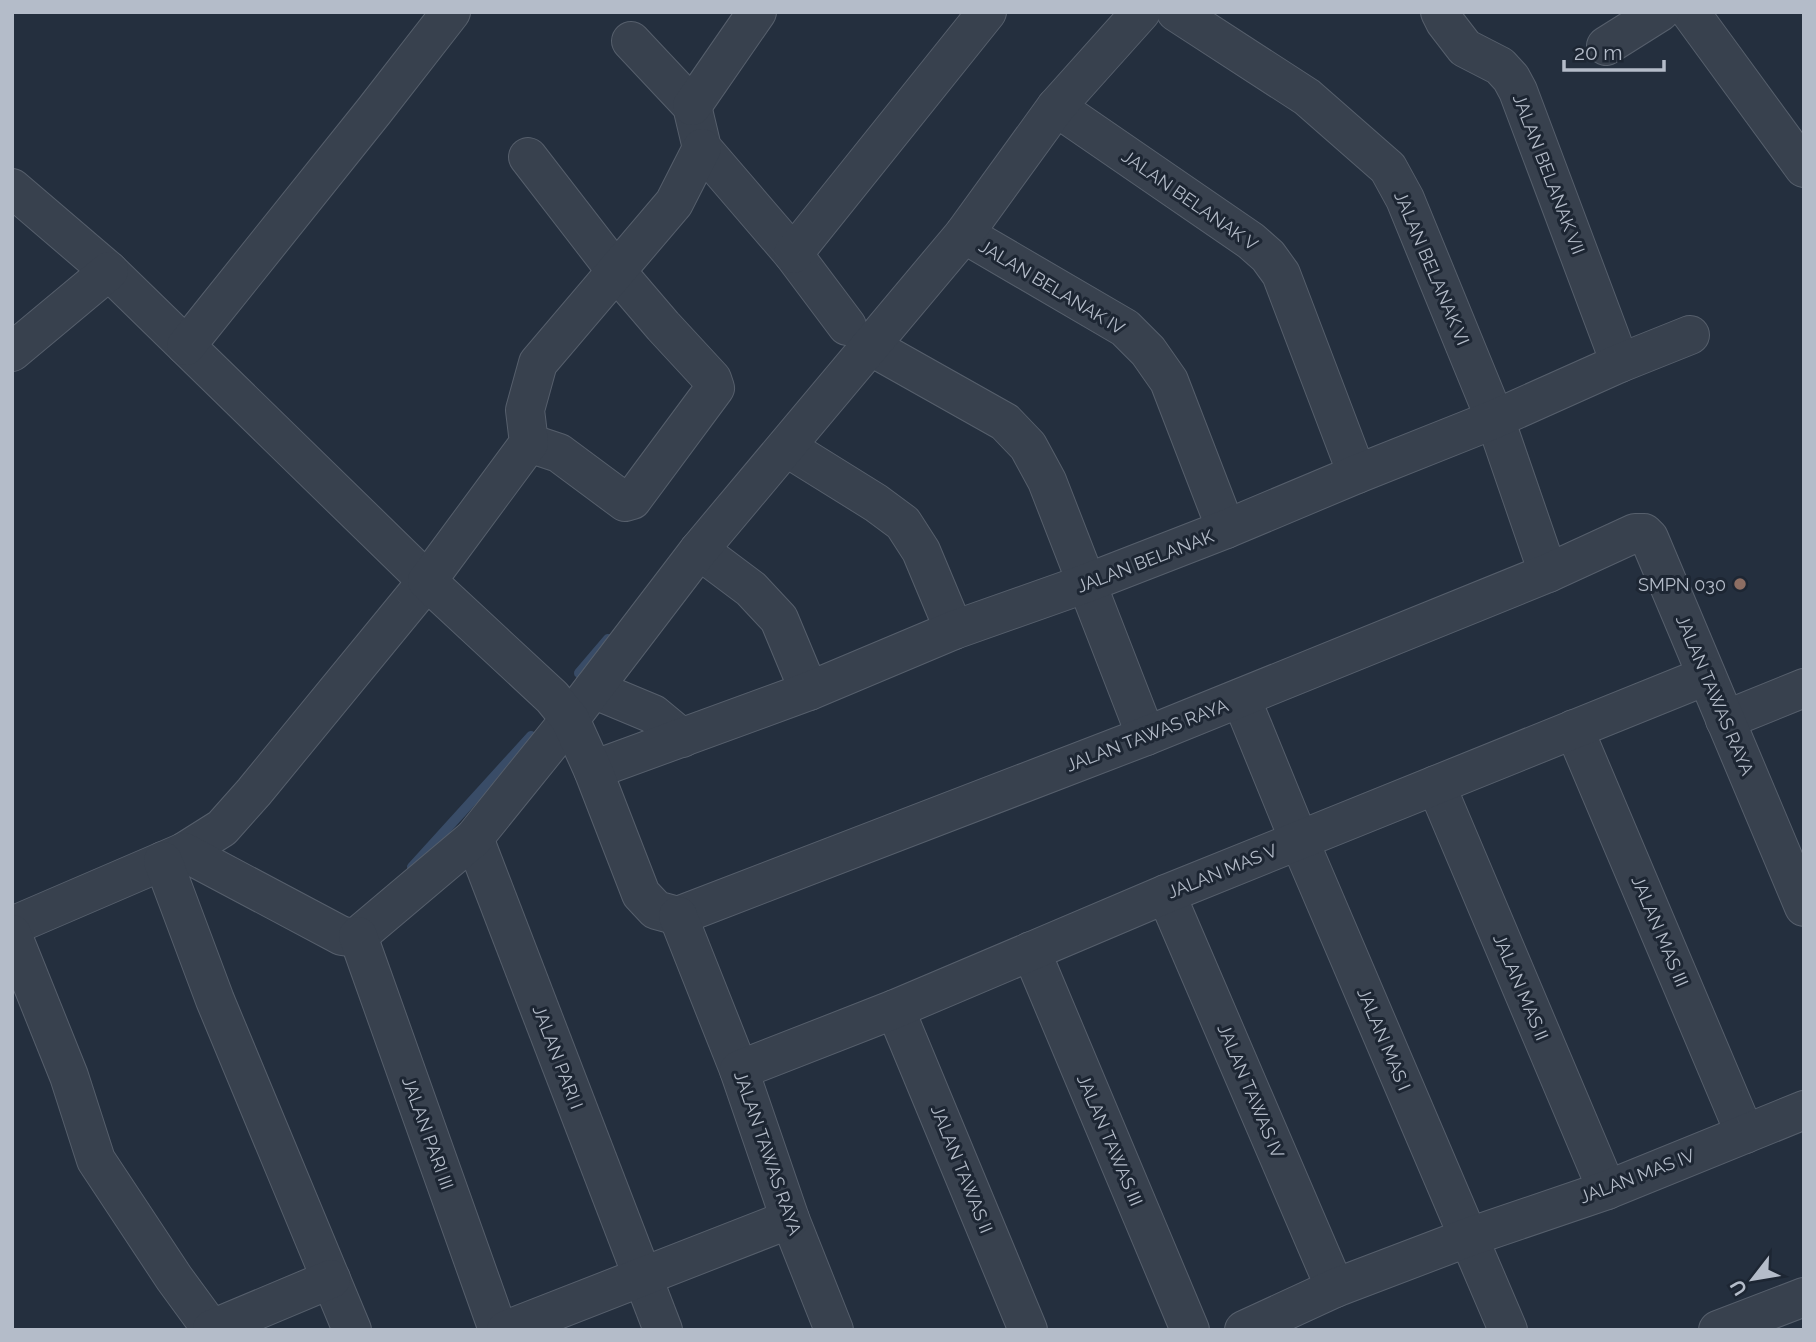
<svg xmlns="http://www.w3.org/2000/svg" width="1816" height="1342" viewBox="0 0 1816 1342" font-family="Raleway,sans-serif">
<rect width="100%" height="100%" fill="#242f3e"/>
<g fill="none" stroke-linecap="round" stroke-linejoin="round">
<!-- stream -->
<g stroke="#394c67" stroke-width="10">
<polyline points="579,673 608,639"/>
<polyline points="412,867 531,736"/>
</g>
<!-- minor casing -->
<g stroke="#565f6c" stroke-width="40">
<g id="minor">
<polyline points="1176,12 1307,97 1388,168 1405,199 1495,419 1548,573"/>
<polyline points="1440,12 1445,22 1465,48 1500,66 1511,78 1518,91 1620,363"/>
<polyline points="1690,12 1804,168"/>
<polyline points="631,41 692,106 702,148 793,254 847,326"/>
<polyline points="1606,46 1660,12"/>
<polyline points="692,106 757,12"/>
<polyline points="1056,107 1251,241 1268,256 1281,274 1357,474"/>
<polyline points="528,157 616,271 663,326 712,379 715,388 632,500 625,502 559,453 529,443"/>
<polyline points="12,188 109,271 427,581 254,792 222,828 184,852 12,926"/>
<polyline points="964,234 1125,328 1148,351 1169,381 1226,529"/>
<polyline points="793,254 987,12"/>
<polyline points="186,346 374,111 451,12"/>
<polyline points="870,346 1005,422 1028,446 1047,481 1146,736"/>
<polyline points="12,352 109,271"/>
<polyline points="786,447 876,503 903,523 921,551 954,630"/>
<polyline points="699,550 751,589 779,619 809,691"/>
<polyline points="593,689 653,714 682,738"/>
<polyline points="1241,698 1299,840 1508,1330"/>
<polyline points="1725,720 1804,688"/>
<polyline points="1574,729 1745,1134"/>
<polyline points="593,770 809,691 954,630 1087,583 1226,529 1357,474 1495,419 1620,363 1690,335"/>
<polyline points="1436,785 1607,1190"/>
<polyline points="474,838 663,1330"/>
<polyline points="184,852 342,936 349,937 358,936 474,838 570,719 699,550 964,234 1056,107 1141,12"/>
<polyline points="163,861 215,1000 352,1330"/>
<polyline points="1166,894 1335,1288"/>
<polyline points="678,916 1146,736 1548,573 1635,533 1644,533 1649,538 1804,907"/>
<polyline points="678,916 656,910 641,894 593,770 570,719 552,697 427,581 529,443 525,410 538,363 674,203 702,148"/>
<polyline points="678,916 739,1070 790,1219 834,1330"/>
<polyline points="12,934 69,1076 96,1160 174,1278 212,1330"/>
<polyline points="358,936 498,1330"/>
<polyline points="1031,951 1190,1330"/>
<polyline points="895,1009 1028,1330"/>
<polyline points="739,1070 895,1009 1166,894 1706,676"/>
<polyline points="212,1329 331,1279"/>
<polyline points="506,1330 790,1219"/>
<polyline points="1244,1330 1335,1288 1469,1237 1607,1190 1804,1110"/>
<polyline points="1718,1330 1804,1297"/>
</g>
</g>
<!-- minor -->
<use href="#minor" stroke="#38414e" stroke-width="38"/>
</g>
<!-- markers -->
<circle fill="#8d6e63" stroke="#1d2633" stroke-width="2.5" cx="1740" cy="584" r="7"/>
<g text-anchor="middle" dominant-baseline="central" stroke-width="6" stroke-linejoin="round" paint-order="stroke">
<!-- street labels -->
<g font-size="18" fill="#b4bcc9" stroke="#1d2633">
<text transform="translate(1549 174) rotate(69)">JALAN BELANAK VII</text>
<text transform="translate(1190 200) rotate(35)">JALAN BELANAK V</text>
<text transform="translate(1432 268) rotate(67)">JALAN BELANAK VI</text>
<text transform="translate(1052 287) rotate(31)">JALAN BELANAK IV</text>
<text transform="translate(1145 561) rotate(-21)">JALAN BELANAK</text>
<text transform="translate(1715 695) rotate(67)">JALAN TAWAS RAYA</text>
<text transform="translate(1147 735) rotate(-21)">JALAN TAWAS RAYA</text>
<text transform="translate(1222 871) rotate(-22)">JALAN MAS V</text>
<text transform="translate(1660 931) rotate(67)">JALAN MAS III</text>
<text transform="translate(1521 987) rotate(67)">JALAN MAS II</text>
<text transform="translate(1384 1039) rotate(67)">JALAN MAS I</text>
<text transform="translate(558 1057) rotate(69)">JALAN PARI I</text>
<text transform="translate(1251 1091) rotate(67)">JALAN TAWAS IV</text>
<text transform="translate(428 1133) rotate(70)">JALAN PARI III</text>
<text transform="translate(1110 1140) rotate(67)">JALAN TAWAS III</text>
<text transform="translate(768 1153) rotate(71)">JALAN TAWAS RAYA</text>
<text transform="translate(962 1169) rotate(68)">JALAN TAWAS II</text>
<text transform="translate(1637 1176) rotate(-21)">JALAN MAS IV</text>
</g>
<!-- poi labels -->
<g font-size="18" fill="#b4bcc9" stroke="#1d2633" text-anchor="end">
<text x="1726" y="584">SMPN 030</text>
</g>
</g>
<!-- border -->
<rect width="1816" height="1342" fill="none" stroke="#b4bcc9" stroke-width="28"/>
<!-- north arrow -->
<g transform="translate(1753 1279) rotate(239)" stroke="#1d2633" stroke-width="5" paint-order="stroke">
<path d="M0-5L12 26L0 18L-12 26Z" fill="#b4bcc9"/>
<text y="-10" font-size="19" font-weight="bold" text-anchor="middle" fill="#b4bcc9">U</text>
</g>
<!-- scale -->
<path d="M1564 60v10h100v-10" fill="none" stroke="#b4bcc9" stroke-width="3.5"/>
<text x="1574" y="60" font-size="21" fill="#b4bcc9" stroke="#1d2633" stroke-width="5" paint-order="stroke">20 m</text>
</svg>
